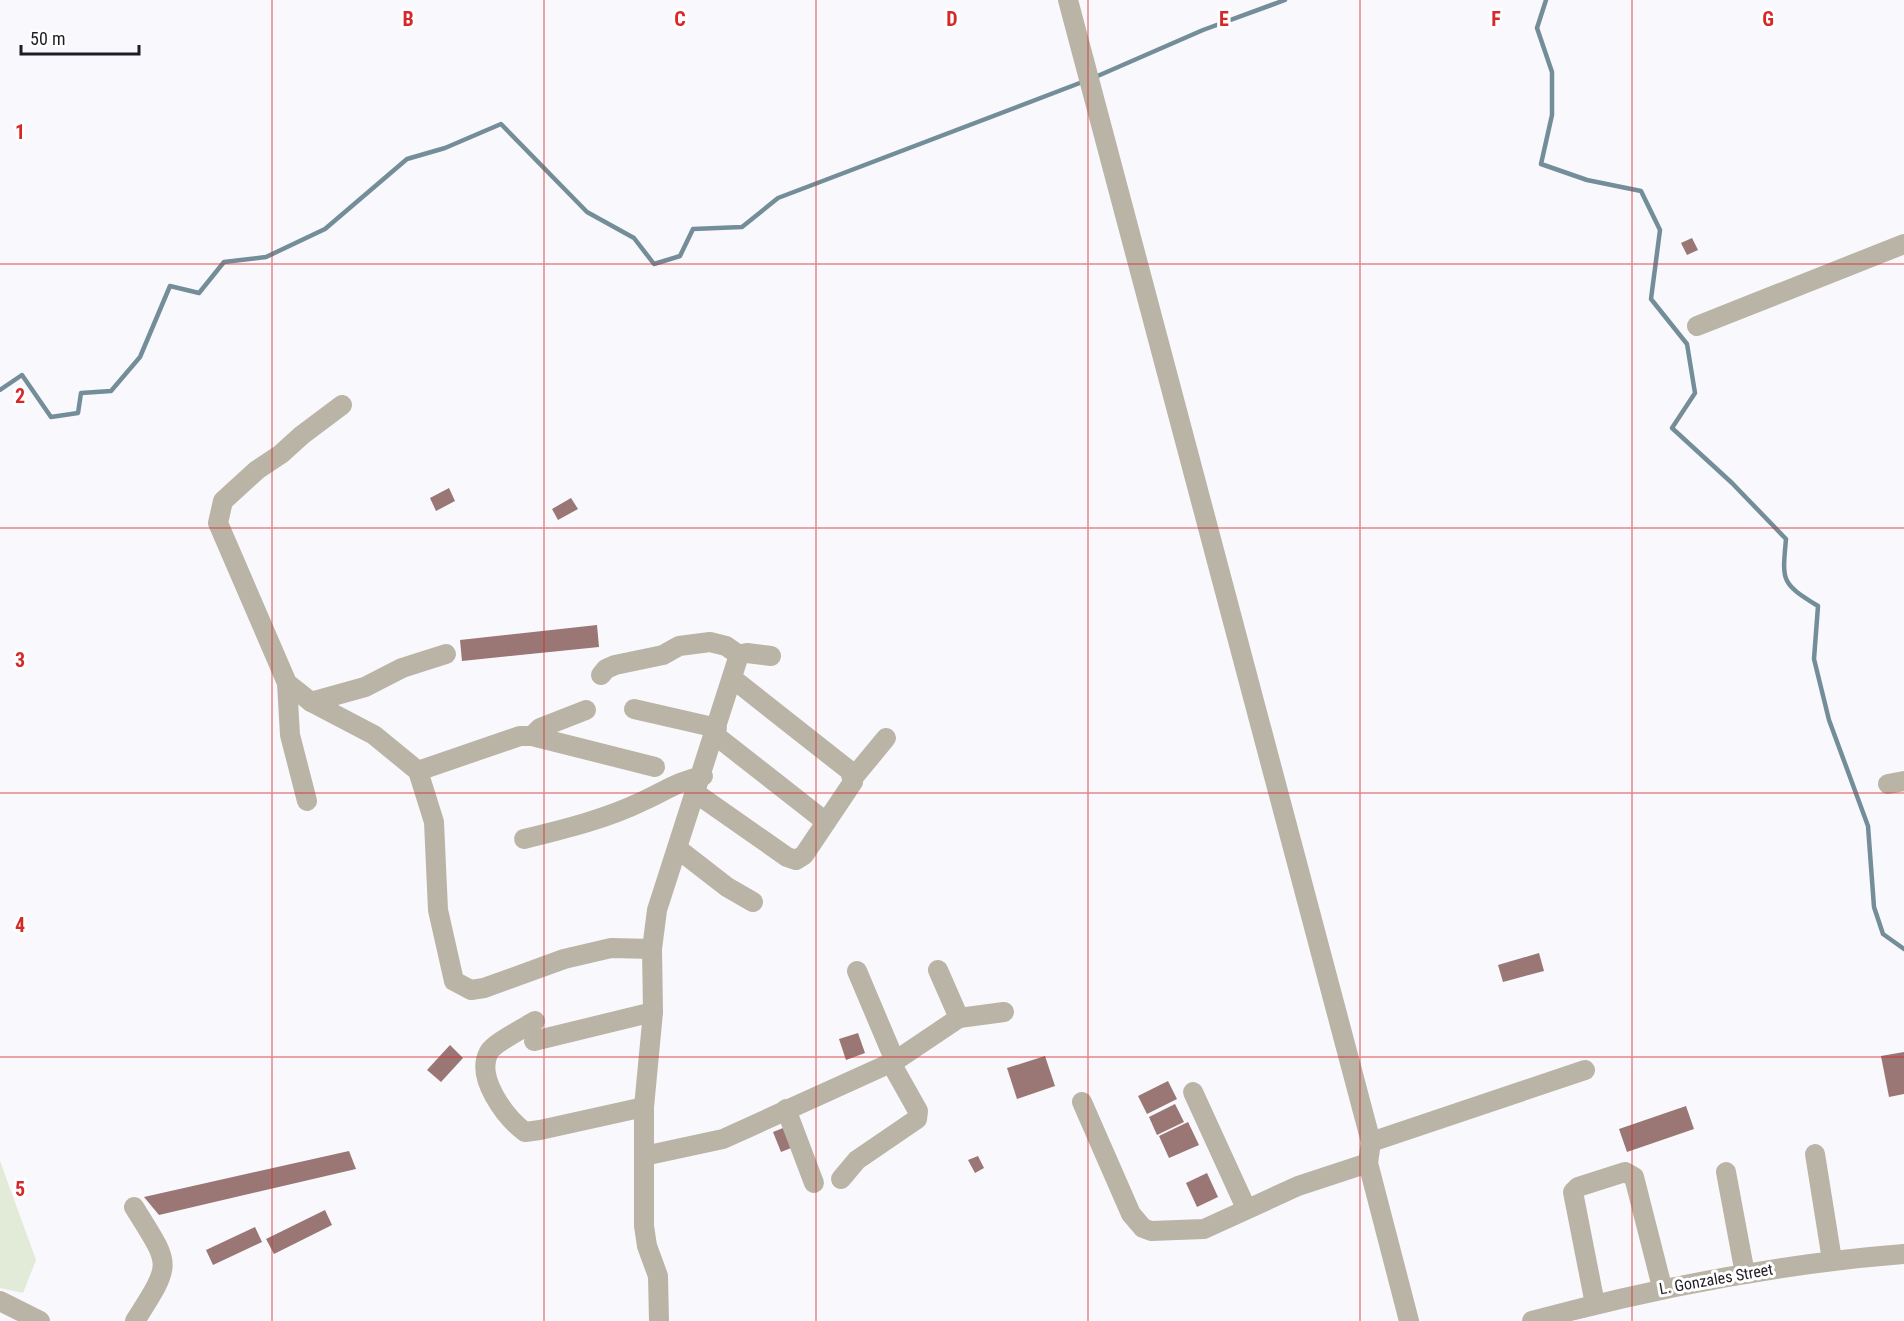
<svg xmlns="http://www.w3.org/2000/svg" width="1904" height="1321" viewBox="0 0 1904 1321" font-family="'Roboto Condensed',sans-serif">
<rect width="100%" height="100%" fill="#f9f8fc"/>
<!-- green -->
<polygon fill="#e2ebd7" points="0,1161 36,1260 23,1293 0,1288"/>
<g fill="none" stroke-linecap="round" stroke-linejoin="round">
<!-- stream -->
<g stroke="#748e99" stroke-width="4.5">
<path d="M1546 0 1537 28 1552 72V115L1541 164 1587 180 1641 191 1660 230 1651 299 1687 344 1695 393 1672 428 1732 483 1786 539C1782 582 1781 583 1818 606L1814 659 1829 720 1868 826 1874 907 1883 934 1904 949"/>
<polyline points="1093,78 1203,30 1285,0"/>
<polyline points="0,390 22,375 51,417 78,413 81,393 111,391 140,357 170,286 199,293 224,262 266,257 325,229 407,159 445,148 501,124 587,212 634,238 654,264 680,256 693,229 742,227 778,198 1085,81"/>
</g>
</g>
<!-- building -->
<g fill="#9a7674">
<polygon points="1692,238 1698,250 1687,255 1681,243"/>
<polygon points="449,488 455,501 436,511 430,498"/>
<polygon points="571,498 578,509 558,520 552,509"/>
<polygon points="597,625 599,647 462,661 460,640"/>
<polygon points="1539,953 1544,971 1503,982 1498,965"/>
<polygon points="858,1033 865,1053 846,1060 839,1039"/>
<polygon points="450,1045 463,1058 441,1082 427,1070"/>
<polygon points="1904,1052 1904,1094 1889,1097 1881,1056"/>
<polygon points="1045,1056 1055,1086 1017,1099 1007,1068"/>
<polygon points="1168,1081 1177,1099 1147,1114 1138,1096"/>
<polygon points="1175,1104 1184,1122 1157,1135 1149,1117"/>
<polygon points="1686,1106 1694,1129 1627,1152 1619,1129"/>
<polygon points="1188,1122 1199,1145 1169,1158 1159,1136"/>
<polygon points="788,1126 796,1146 781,1152 773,1132"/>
<polygon points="349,1151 356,1169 159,1215 144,1197"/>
<polygon points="978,1156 984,1168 975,1173 968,1160"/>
<polygon points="1207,1173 1218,1197 1197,1207 1186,1183"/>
<polygon points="325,1210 332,1225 274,1254 266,1239"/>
<polygon points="255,1227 262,1242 213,1265 206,1250"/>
</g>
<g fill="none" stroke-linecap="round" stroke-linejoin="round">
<!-- minor -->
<g stroke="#bab4a6" stroke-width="20">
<polyline points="1068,0 1371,1142 1368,1163 1409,1321"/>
<polyline points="1697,326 1904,244"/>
<polyline points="342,405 302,435 281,454 257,470 223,501 218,523 287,683 311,702 374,735 418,771 434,822 438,910 454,981 471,990 484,988 564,959 611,948 652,949"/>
<polyline points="601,675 606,669 615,665 663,655 679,646 710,642 726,646 739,655"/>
<polyline points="287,683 290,735 307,801"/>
<polyline points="311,702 365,687 402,668 446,654"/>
<polyline points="634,709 717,728"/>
<polyline points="715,735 826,822"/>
<polyline points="532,736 540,728 586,710"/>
<polyline points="418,771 520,736 532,736 655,767"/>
<polyline points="853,778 886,738"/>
<polyline points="1888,784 1904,781"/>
<polyline points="697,794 787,857 796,860 804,855 853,782 850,771 732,678"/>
<path d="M524 839C565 829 606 819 643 801 665 791 678 781 703 776"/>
<polyline points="678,849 727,887 753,902"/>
<polyline points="938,970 959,1018"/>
<path d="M535 1021C524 1028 494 1043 489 1052 475 1077 505 1117 525 1132L540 1130 644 1107"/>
<polyline points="534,1041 653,1012"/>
<polyline points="895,1061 959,1018 1004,1012"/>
<polyline points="1193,1092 1246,1208"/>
<polyline points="1082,1102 1131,1214 1143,1228 1151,1231 1204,1229 1298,1186 1368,1163"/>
<polyline points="786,1109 814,1183"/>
<polyline points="1371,1142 1585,1070"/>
<polyline points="1815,1154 1832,1260"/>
<polyline points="644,1156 723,1139 895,1061 857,971"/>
<polyline points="1726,1172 1745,1274"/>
<polyline points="841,1179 857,1160 917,1119 918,1111 891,1063"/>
<path d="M134 1207C171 1267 173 1261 135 1321"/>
<polyline points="0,1301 40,1321"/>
<polyline points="1595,1304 1573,1192 1578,1187 1625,1172 1634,1177 1662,1287"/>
<polyline points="659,1321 658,1276 647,1246 644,1226 644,1107 653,1012 652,949 657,910 739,655 747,653 771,656"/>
<path d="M1532 1321C1654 1288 1777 1264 1904 1254"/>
</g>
</g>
<!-- grid -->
<path fill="none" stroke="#d62828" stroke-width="1.5" stroke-opacity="0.55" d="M272 0V1321M544 0V1321M816 0V1321M1088 0V1321M1360 0V1321M1632 0V1321M0 264H1904M0 528H1904M0 793H1904M0 1057H1904"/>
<g text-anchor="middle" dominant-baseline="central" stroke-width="6" stroke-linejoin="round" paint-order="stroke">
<!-- street labels -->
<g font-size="16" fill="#1f1c24" stroke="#fff">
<text transform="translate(1716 1279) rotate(-10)">L. Gonzales Street</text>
</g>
</g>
<g font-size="20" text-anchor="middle" font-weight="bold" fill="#d62828" stroke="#fff" stroke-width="6" stroke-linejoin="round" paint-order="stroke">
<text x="408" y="26">B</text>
<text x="680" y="26">C</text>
<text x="952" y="26">D</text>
<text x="1224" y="26">E</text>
<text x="1496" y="26">F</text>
<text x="1768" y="26">G</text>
<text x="20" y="139">1</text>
<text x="20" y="403">2</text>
<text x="20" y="667">3</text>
<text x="20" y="932">4</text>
<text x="20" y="1196">5</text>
</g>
<!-- scale -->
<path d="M21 45v9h118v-9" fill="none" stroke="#1f1c24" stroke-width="3"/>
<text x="30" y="45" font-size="18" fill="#1f1c24" stroke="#ffffff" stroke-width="4.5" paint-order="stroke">50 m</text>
</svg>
